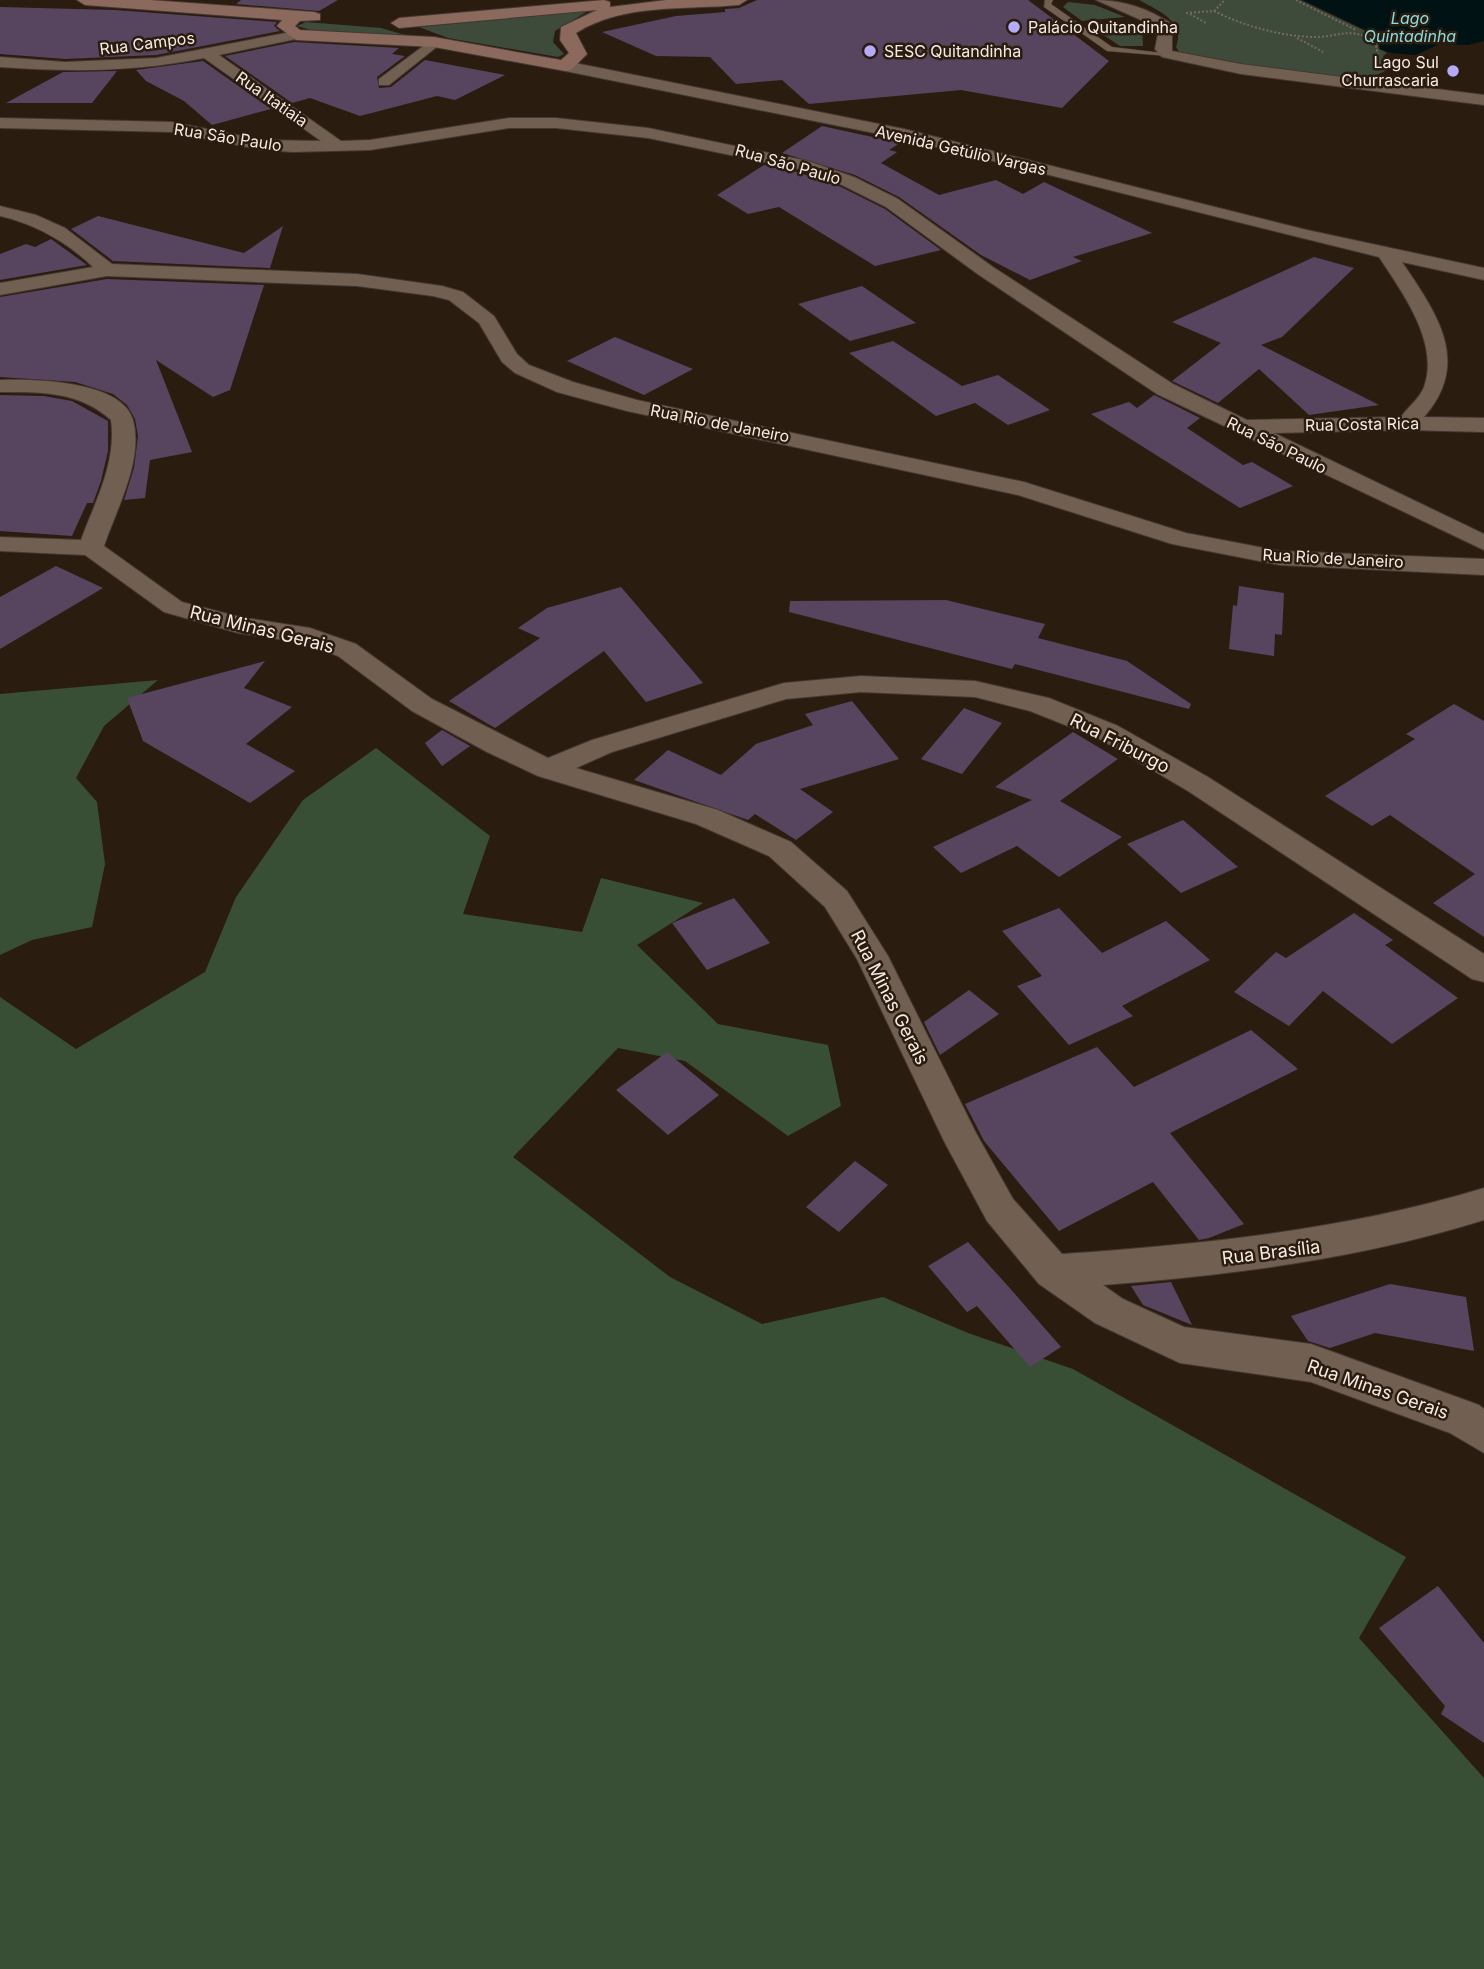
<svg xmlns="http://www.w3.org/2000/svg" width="1484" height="1969" viewBox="0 0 1484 1969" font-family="Inter,sans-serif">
<rect width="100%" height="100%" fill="#2b1c10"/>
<!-- green -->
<g fill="#3e4b3b">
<path d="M1139 0H1300L1376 36 1379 49 1387 53 1383 56 1385 61 1391 62 1392 68 1365 80 1234 64 1180 53 1176 47C1186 21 1157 10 1139 0Z"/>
<polygon points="1068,2 1095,5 1125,17 1082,21 1063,7"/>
<polygon points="588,11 555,31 553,42 564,54 558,57 448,38 419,27"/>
<polygon points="306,22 381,28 405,35 318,32 297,26"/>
<polygon points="1137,25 1142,27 1143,46 1120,46 1096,30"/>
</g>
<!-- forest -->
<g fill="#394f35">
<polygon points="158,680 104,726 76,778 97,802 105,864 92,927 32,940 0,955 0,694"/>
<polygon points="376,748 490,836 463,914 582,932 601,878 703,903 637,945 718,1024 828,1045 841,1106 788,1136 685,1061 618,1048 513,1157 670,1277 762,1324 883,1297 968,1333 1073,1369 1406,1557 1359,1638 1484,1778 1484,1969 0,1969 0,997 76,1049 205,972 236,897 303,800"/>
</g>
<!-- water -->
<polygon fill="#001214" points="1303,0 1484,0 1484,41 1468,45 1439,44 1416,55 1391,53 1380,49 1378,36"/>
<!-- building -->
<g fill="#57445f">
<polygon points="241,0 338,0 319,11 236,4"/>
<polygon points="757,0 1028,0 1109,61 1062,108 961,90 809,104 782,80 736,84 710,57 656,56 602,32 676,16 725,12 725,9 739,8"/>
<polygon points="0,7 115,10 277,22 274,26 280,31 156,55 65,59 0,54"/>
<polygon points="294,42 399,48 392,54 405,56 377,77 379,88 391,87 425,60 505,75 455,100 437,96 360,116 310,98 292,103 225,56"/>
<polygon points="203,61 271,109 212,125 184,101 146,81 136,70"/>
<polygon points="117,71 92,103 6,103 63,72"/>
<polygon points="822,126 900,143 889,150 897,152 881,163 939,195 996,180 1023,194 1044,182 1152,233 1073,257 1082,261 1030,280 981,255 899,197 855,175 782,153"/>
<polygon points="764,165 797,172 841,187 885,209 941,250 875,266 779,207 748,214 717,195"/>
<polygon points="98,216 244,253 283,226 270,268 113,261 71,229"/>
<polygon points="51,239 87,265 0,280 0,254 26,244 35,247"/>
<polygon points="1314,257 1354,268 1282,337 1261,345 1379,405 1309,415 1259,369 1218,403 1172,381 1221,343 1172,322"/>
<polygon points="107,279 264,285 230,390 213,397 156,360 192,452 150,460 145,498 124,500 134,468 138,436 135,419 127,405 113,394 75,382 0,377 0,297"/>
<polygon points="862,286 916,323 850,341 798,304"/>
<polygon points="615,337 693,369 644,395 567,361"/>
<polygon points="893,341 962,386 998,375 1050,410 1008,425 975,403 936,416 849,353"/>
<polygon points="0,395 44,396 72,401 108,421 108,451 101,481 93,503 87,503 72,536 0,531"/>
<polygon points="1154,395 1200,418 1187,428 1243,465 1252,462 1293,486 1240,508 1091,414 1129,402 1137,408"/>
<polygon points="56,566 103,588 0,649 0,597"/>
<polygon points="1239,586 1284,593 1282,635 1275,634 1274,656 1229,649 1233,605 1237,606"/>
<polygon points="621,587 703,683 646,702 604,651 495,728 449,701 540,638 518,628 547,608"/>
<polygon points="946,600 1045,624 1038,638 1127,661 1191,704 1189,709 1015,664 1012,669 789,612 790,601"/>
<polygon points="265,661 244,688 292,707 246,744 295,771 250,803 143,741 127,698"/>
<polygon points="852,701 899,759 800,789 833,812 796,840 755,814 748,820 634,780 668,750 721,775 756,744 813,725 805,714"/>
<polygon points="1454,704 1484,721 1484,937 1433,903 1475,874 1390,815 1372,826 1325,796 1415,739 1406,734"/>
<polygon points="964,708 1002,723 962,774 921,759"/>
<polygon points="442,730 470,746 442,766 425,743"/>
<polygon points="1073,732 1118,759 1060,801 1122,837 1059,877 1017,846 961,873 933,847 1032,800 995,787"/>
<polygon points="1183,820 1238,867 1181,893 1127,844"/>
<polygon points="734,898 770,943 707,970 672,923"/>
<polygon points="1059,908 1102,953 1166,921 1210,960 1122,1006 1133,1016 1069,1045 1017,986 1042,976 1002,931"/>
<polygon points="1354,913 1393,940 1385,945 1458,998 1392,1044 1323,991 1289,1026 1234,992 1276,952 1286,958"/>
<polygon points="969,990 999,1014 940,1055 924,1022"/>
<polygon points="1251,1030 1298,1069 1170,1133 1244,1224 1209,1238 1199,1240 1153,1182 1059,1231 984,1141 965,1104 1097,1047 1134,1087"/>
<polygon points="667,1052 719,1095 668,1135 616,1090"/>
<polygon points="855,1161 888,1185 839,1232 806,1207"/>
<polygon points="968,1242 1008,1286 1061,1347 1030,1367 977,1306 967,1312 928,1266"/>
<polygon points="1171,1282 1192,1325 1143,1305 1131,1286"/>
<polygon points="1390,1284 1466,1297 1474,1351 1375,1333 1330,1348 1308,1341 1291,1316"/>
<polygon points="1438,1586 1484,1643 1484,1743 1441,1714 1445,1706 1379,1628"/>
</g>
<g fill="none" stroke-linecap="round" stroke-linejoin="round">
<!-- lane casing -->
<g stroke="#453832" stroke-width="1">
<polygon id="lane" points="1045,0 1053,0 1051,4 1112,47 1171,54 1167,56 1107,51 1044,7"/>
</g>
<!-- street casing -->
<g stroke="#453832" stroke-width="2">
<g id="street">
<path d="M1096 0C1124 0 1149 9 1172 24V51L1241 64 1484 95V105L1241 74 1162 57 1155 49 1159 28Z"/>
<path d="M296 31 301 32V38L219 55 341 141 370 140 509 118H556L648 128 808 161 854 177 898 199 993 267 1173 384 1247 420 1401 417C1408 407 1420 398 1424 387 1440 343 1402 292 1379 257L904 139 565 71 557 66 565 61 904 129 1307 230 1484 268V280L1402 262C1437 314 1472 362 1424 417L1484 418V432L1407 430 1274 433 1484 534V550L1157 394 979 275 886 207 842 185 798 169 648 138 556 128H509L370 150 293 152 262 150 172 132 0 128V118L172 122 262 140 321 141 204 58C136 72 69 72 0 67V57L65 62 156 58Z"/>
<polygon points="434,38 439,39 439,45 389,85 379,85 379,79"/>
<path d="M0 206 36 215 65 228 112 264 357 274 442 286 463 292 494 316 517 354 529 365 573 382 637 400 1024 482 1186 533 1280 551 1484 559V575L1280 565 1172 544 1018 495 627 411 557 392 515 373 502 362 479 323 449 300 433 296 357 286 107 276 0 295V283L93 267C67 242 35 224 0 216Z"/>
<path d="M0 380C32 379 122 380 133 420 144 460 116 510 104 546L182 602 240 617 310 628 356 644 432 699 548 758 592 740 784 683 861 676 975 681 1049 698 1118 726 1208 777 1484 954V982L1472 979 1188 791 1098 738 1030 711 975 697 861 692 786 699 612 752 576 768 718 810 791 842 847 891 888 956 976 1133 1013 1199 1062 1254C1205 1244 1346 1230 1484 1188V1220C1359 1259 1233 1275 1103 1285L1123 1299 1184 1327 1311 1344 1479 1405 1484 1409V1453L1450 1433 1311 1382 1180 1363 1095 1323 1039 1284 987 1221 944 1141 857 959 825 907 769 856 696 824 538 776 487 752 412 711 338 656 305 643 238 633 164 612 85 555 0 551V537L81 540C95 502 117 462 111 420 79 391 41 392 0 392Z"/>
</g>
</g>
<!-- secondary casing -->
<g stroke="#453832" stroke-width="2">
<path id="secondary" d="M77 0H150L314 12 320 14V20L300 21 295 26 300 30 434 37 561 60 569 53 560 40 561 27 597 10 399 28 391 23 399 18 604 0 610 2V7L666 0H747L739 5C685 10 623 3 576 33L587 54 571 70 565 71 434 47 296 40 277 26 282 20 85 5Z"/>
</g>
<!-- path -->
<g stroke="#77695f" stroke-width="2" stroke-dasharray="2 2" stroke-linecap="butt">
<polyline points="1296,0 1356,30"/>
<path d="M1214 11C1244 26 1277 35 1310 37 1339 38 1345 26 1375 40L1378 55 1374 59"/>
<polyline points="1186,13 1214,11 1225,0"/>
<polyline points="1190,14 1206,23"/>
<polyline points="1297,38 1323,52"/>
</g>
<!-- lane -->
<use href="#lane" fill="#715f51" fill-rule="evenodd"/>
<!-- street -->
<use href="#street" fill="#715f51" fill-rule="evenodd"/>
<!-- secondary -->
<use href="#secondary" fill="#8b695c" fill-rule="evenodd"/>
</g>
<!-- markers -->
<g fill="#b6abf8" stroke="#2b1c10" stroke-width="2.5">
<circle cx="1014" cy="27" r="7"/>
<circle cx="870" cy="51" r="7"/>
<circle cx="1453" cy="71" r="7"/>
</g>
<g text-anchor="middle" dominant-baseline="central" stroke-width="5" stroke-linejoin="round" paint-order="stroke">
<!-- far-water labels -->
<g font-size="16" font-style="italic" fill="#89dbe3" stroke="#2b1c10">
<text x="1410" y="18">Lago<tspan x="1410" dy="18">Quintadinha</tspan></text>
</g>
<!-- far-poi labels -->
<g font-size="16" fill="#f6ebe3" stroke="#2b1c10" text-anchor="start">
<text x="1028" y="27">Palácio Quitandinha</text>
<text x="884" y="51">SESC Quitandinha</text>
<text x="1439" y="62" text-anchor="end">Lago Sul<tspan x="1439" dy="18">Churrascaria</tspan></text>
</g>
<!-- far-street labels -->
<g font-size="16" fill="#f6ebe3" stroke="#2b1c10">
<text transform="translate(147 43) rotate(-7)">Rua Campos</text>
<text transform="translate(272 99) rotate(35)">Rua Itatiaia</text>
<text transform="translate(228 137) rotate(9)">Rua São Paulo</text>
<text transform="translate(961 150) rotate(13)">Avenida Getúlio Vargas</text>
<text transform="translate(788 164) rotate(16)">Rua São Paulo</text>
<text transform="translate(720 423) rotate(11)">Rua Rio de Janeiro</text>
<text transform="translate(1362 424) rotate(-1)">Rua Costa Rica</text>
<text transform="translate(1277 445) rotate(26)">Rua São Paulo</text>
<text transform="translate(1333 558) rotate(3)">Rua Rio de Janeiro</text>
</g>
<!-- street labels -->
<g font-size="18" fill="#f6ebe3" stroke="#2b1c10">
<text transform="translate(262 629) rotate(14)">Rua Minas Gerais</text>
<text transform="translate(1120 743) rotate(27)">Rua Friburgo</text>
<text transform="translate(890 997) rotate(63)">Rua Minas Gerais</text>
<text transform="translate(1271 1252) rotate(-7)">Rua Brasília</text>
<text transform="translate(1378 1389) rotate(19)">Rua Minas Gerais</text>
</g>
</g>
</svg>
